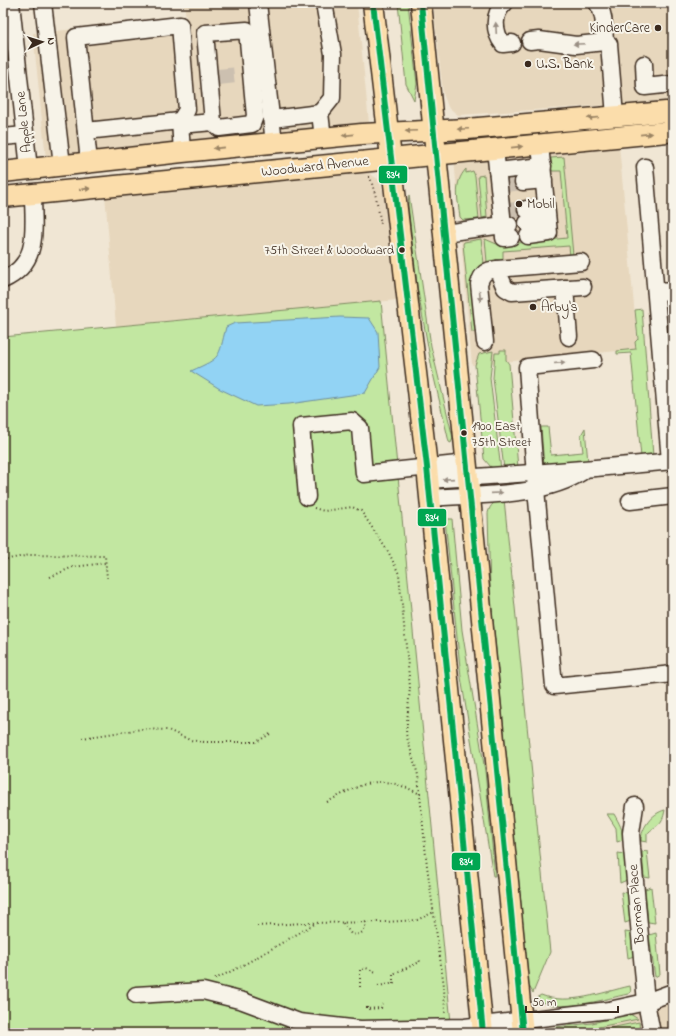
<svg xmlns="http://www.w3.org/2000/svg" width="676" height="1036" viewBox="0 0 676 1036" font-family="'Indie Flower',sans-serif">
<rect width="100%" height="100%" fill="#f0e6d4"/>
<filter id="ink" filterUnits="userSpaceOnUse"><feTurbulence type="fractalNoise" baseFrequency=".025" numOctaves="2"/><feDisplacementMap in="SourceGraphic" scale="8" xChannelSelector="R" yChannelSelector="G"/><feConvolveMatrix kernelMatrix="1 2 1 2 8 2 1 2 1" color-interpolation-filters="sRGB"/></filter>
<g filter="url(#ink)">
<!-- built -->
<g fill="#e7d7bd">
<polygon points="184,3 357,3 369,123 46,159 33,33 186,19"/>
<polygon points="433,3 673,3 673,101 458,115 448,107 443,93"/>
<polygon points="619,145 638,349 472,365 454,158"/>
<polygon points="362,169 378,179 383,191 397,300 116,326 105,194"/>
<polygon points="673,1002 673,1033 540,1033 548,1028 570,1026 614,1018"/>
</g>
<!-- green -->
<g fill="#c2e7a1" stroke="#7e8860">
<polygon points="398,3 408,3 417,84 414,100 406,84"/>
<polygon points="564,157 573,255 570,256 569,246 503,251 503,261 487,262 485,239 499,245 567,238 561,171 552,171 551,158"/>
<path d="M466 169V173L473 171 475 176 479 219 463 220 460 217C458 200 453 183 466 169Z"/>
<polygon points="484,175 487,217 482,218 478,176"/>
<polygon points="409,195 431,346 453,438 451,443 449,442 432,369 417,286 408,205"/>
<polygon points="481,239 484,263 478,267 474,275 477,328 475,332 472,332 463,244 464,242"/>
<polygon points="381,301 452,1033 3,1033 3,337"/>
<polygon points="642,309 653,456 641,457 631,353 617,354 617,351 636,349 635,342 638,339 635,310"/>
<polygon points="500,350 506,350 506,360 509,364 518,468 504,469 493,378 495,353 500,353"/>
<polygon points="493,351 490,378 501,470 491,467 484,459 475,365 479,354"/>
<polygon points="541,427 548,427 551,455 583,452 581,435 585,428 588,463 544,467"/>
<path d="M504 499 550 952 533 993 529 986 490 590 488 513C490 505 495 500 504 499Z"/>
<polygon points="445,519 452,519 462,630 485,771 495,876 493,876 461,677"/>
<path d="M665 810C662 827 656 824 647 834V842L641 841C641 828 652 813 665 810Z"/>
<path d="M607 814H614C619 823 623 829 623 840L617 842 616 828Z"/>
<polygon points="647,851 650,878 644,877 642,852"/>
<polygon points="618,853 624,854 627,880 620,883"/>
<polygon points="651,887 655,923 648,922 645,889"/>
<polygon points="621,892 628,893 631,921 625,923"/>
<polygon points="625,932 632,933 634,956 628,958"/>
<polygon points="656,933 660,974 655,977 649,935"/>
<path d="M630 986 631 992 628 994C605 999 554 1015 536 998L541 995C568 1006 603 992 630 986Z"/>
<polygon points="630,1014 638,1019 579,1031 546,1033 556,1027 592,1023"/>
<polygon points="639,1022 640,1033 584,1033 591,1032"/>
</g>
<!-- water -->
<path fill="#92d3f4" stroke="#6f8f9e" d="M340 317 369 318 378 332 380 367 365 393 289 404 256 406 220 389 191 371C222 357 218 359 226 327L235 323Z"/>
<g fill="none" stroke-linecap="round" stroke-linejoin="round">
<!-- minor-tunnel -->
<g stroke="#ccc0b0" stroke-width="16" stroke-dasharray="16 8" stroke-linecap="butt">
<polyline points="218,77 238,75"/>
<polyline points="506,184 523,182"/>
<polyline points="508,211 526,209"/>
</g>
<!-- minor casing -->
<g stroke="#3b2a1e" stroke-width="19">
<g id="minor">
<polyline points="11,3 29,169"/>
<polyline points="43,3 62,165"/>
<polyline points="258,3 274,143"/>
<path d="M505 3C492 14 494 32 503 44L512 43"/>
<polygon points="247,30 255,116 252,124 219,128 213,122 205,33"/>
<path d="M530 41 539 40 576 45 605 42C604 29 605 13 597 3"/>
<polyline points="605,42 609,44 615,116"/>
<polyline points="644,64 645,87 673,84"/>
<polyline points="320,113 332,98 333,54 324,3"/>
<polyline points="272,119 320,113 323,138"/>
<polyline points="180,125 213,122"/>
<polyline points="86,131 180,121"/>
<polyline points="3,137 25,135"/>
<polyline points="89,162 76,37 180,25 187,110 180,121 182,152"/>
<polyline points="645,167 670,461"/>
<polyline points="497,171 543,166"/>
<polyline points="523,182 544,180"/>
<polyline points="526,209 546,207"/>
<polyline points="527,223 547,220"/>
<polyline points="509,225 503,225 504,238 511,237"/>
<polyline points="444,233 503,225 495,149"/>
<polyline points="528,236 549,233 540,145"/>
<polyline points="581,262 497,269 505,288 512,292 583,287"/>
<path d="M3 280C41 263 33 228 33 194"/>
<polyline points="565,288 569,337"/>
<polyline points="656,292 673,291"/>
<path d="M485 342 479 284C482 273 486 270 497 269"/>
<polyline points="593,360 527,367 536,489 554,686 673,674"/>
<path d="M428 480C510 475 591 469 673 461"/>
<polyline points="307,497 301,426 352,421 360,428 364,474 467,463"/>
<path d="M430 498C478 494 541 498 582 472"/>
<polyline points="630,501 673,496"/>
<polyline points="635,806 631,833 632,848 646,1002 652,1033"/>
<polyline points="136,995 203,991 243,1001 299,1022 360,1029 465,1027 609,1010 646,1002 673,992"/>
</g>
</g>
<!-- major casing -->
<g stroke="#3b2a1e" stroke-width="23">
<g id="major">
<polyline points="373,3 427,467 483,1033"/>
<polyline points="421,3 523,1033"/>
<polyline points="3,172 182,152 362,134 467,129 666,112 673,115"/>
<polyline points="3,197 667,132 673,128"/>
</g>
</g>
<!-- path -->
<g stroke="#3b2a1e" stroke-width="2" stroke-dasharray="1 3" stroke-linecap="butt">
<polyline points="369,177 370,177 376,197 381,224"/>
<polyline points="314,508 324,511 352,507 361,511 389,553 399,574 410,687 406,734 418,775 427,866 444,986 445,1013"/>
<polyline points="3,560 30,555 105,556 107,578"/>
<polyline points="50,577 73,567 105,563"/>
<polyline points="82,738 142,729 168,730 190,740 204,742 256,742 272,733"/>
<path d="M327 802C365 782 379 773 420 794"/>
<path d="M343 923 351 934C360 936 366 932 366 922"/>
<polyline points="257,926 303,923 385,922 417,920 434,912"/>
<polyline points="215,979 240,967 316,923"/>
<polyline points="393,984 393,974 420,962 419,959"/>
<polyline points="378,986 396,983"/>
<polyline points="360,987 360,970 366,968 376,972"/>
<polyline points="367,1007 367,1009 381,1008 382,1004"/>
</g>
<!-- minor -->
<use href="#minor" stroke="#f7f3e8" stroke-width="16"/>
<!-- major -->
<use href="#major" stroke="#fbddab" stroke-width="20"/>
<!-- bus-1 casing -->
<g stroke="#f7f3e8" stroke-width="9">
<g id="bus-1">
<polyline points="373,3 427,467 483,1033"/>
<polyline points="421,3 523,1033"/>
</g>
</g>
<!-- bus-1 -->
<use href="#bus-1" stroke="#00a651" stroke-width="6"/>
</g>
<!-- one-way arrows -->
<defs><path id="oneway-solid" d="M-6-.8H1V-3.2L6.5 0L1 3.2V.8H-6Z"/></defs>
<g fill="#998e83">
<use href="#oneway-solid" transform="translate(496 28) rotate(-93)"/>
<use href="#oneway-solid" transform="translate(579 44) rotate(177)"/>
<use href="#oneway-solid" transform="translate(480 296) rotate(85)"/>
<use href="#oneway-solid" transform="translate(560 363) rotate(-5)"/>
<use href="#oneway-solid" transform="translate(448 479) rotate(176)"/>
<use href="#oneway-solid" transform="translate(497 493) rotate(-4)"/>
</g>
<g fill="#9b8464">
<use href="#oneway-solid" transform="translate(593 118) rotate(175)"/>
<use href="#oneway-solid" transform="translate(463 129) rotate(177)"/>
<use href="#oneway-solid" transform="translate(411 131) rotate(177)"/>
<use href="#oneway-solid" transform="translate(646 134) rotate(-6)"/>
<use href="#oneway-solid" transform="translate(348 135) rotate(174)"/>
<use href="#oneway-solid" transform="translate(517 147) rotate(-6)"/>
<use href="#oneway-solid" transform="translate(219 148) rotate(174)"/>
<use href="#oneway-solid" transform="translate(85 189) rotate(-5)"/>
</g>
</g>
<!-- markers -->
<g fill="#3b2a1e" stroke="#f7f3e8" stroke-width="1.5">
<circle cx="658" cy="28" r="4"/>
<circle cx="528" cy="64" r="4"/>
<circle cx="519" cy="204" r="4"/>
<circle cx="402" cy="250" r="3.5"/>
<circle cx="533" cy="307" r="4"/>
<circle cx="464" cy="433" r="3.5"/>
</g>
<g text-anchor="middle" dominant-baseline="central" stroke-width="4" stroke-linejoin="round" paint-order="stroke">
<!-- bus labels -->
<g font-size="13" fill="#3b2a1e" stroke="#f7f3e8" text-anchor="end">
<text x="394" y="250">75th Street &amp; Woodward</text>
<text x="472" y="426" text-anchor="start">1900 East<tspan x="472" dy="16">75th Street</tspan></text>
</g>
<!-- poi labels -->
<g font-size="14" fill="#3b2a1e" stroke="#f7f3e8" text-anchor="start">
<text x="650" y="28" text-anchor="end">KinderCare</text>
<text x="536" y="64">U.S. Bank</text>
<text x="527" y="204">Mobil</text>
<text x="541" y="307">Arby's</text>
</g>
<!-- street labels -->
<g font-size="14" fill="#3b2a1e" stroke="#f7f3e8">
<text transform="translate(24 122) rotate(-96)">Apple Lane</text>
<text transform="translate(315 167) rotate(-6)">Woodward Avenue</text>
<text transform="translate(637 904) rotate(-95)">Borman Place</text>
</g>
</g>
<g stroke="#f7f3e8" stroke-width="1.5">
<rect x="378" y="165" width="30" height="19" rx="4" fill="#00a651"/>
<rect x="417" y="508" width="30" height="19" rx="4" fill="#00a651"/>
<rect x="451" y="852" width="30" height="19" rx="4" fill="#00a651"/>
</g>
<g font-size="11" text-anchor="middle" font-weight="bold" fill="#fff">
<text x="393" y="178">834</text>
<text x="432" y="521">834</text>
<text x="466" y="865">834</text>
</g>
<!-- margin -->
<rect width="676" height="1036" fill="none" stroke="#f7f3e8" stroke-width="16"/>
<rect x="8" y="8" width="660" height="1020" fill="none" stroke="#3b2a1e" stroke-width="1.5" filter="url(#ink)"/>
<!-- north arrow -->
<g transform="translate(42 42) rotate(86)" stroke="#f7f3e8" stroke-width="3" paint-order="stroke">
<path d="M0-3L7 15L0 10L-7 15Z" fill="#3b2a1e"/>
<text y="-6" font-size="11" font-weight="bold" text-anchor="middle" fill="#3b2a1e">N</text>
</g>
<!-- scale -->
<path d="M526 1006v6h92v-6" fill="none" stroke="#3b2a1e" stroke-width="2"/>
<text x="532" y="1006" font-size="12" fill="#3b2a1e" stroke="#f7f3e8" stroke-width="3" paint-order="stroke">50 m</text>
</svg>
